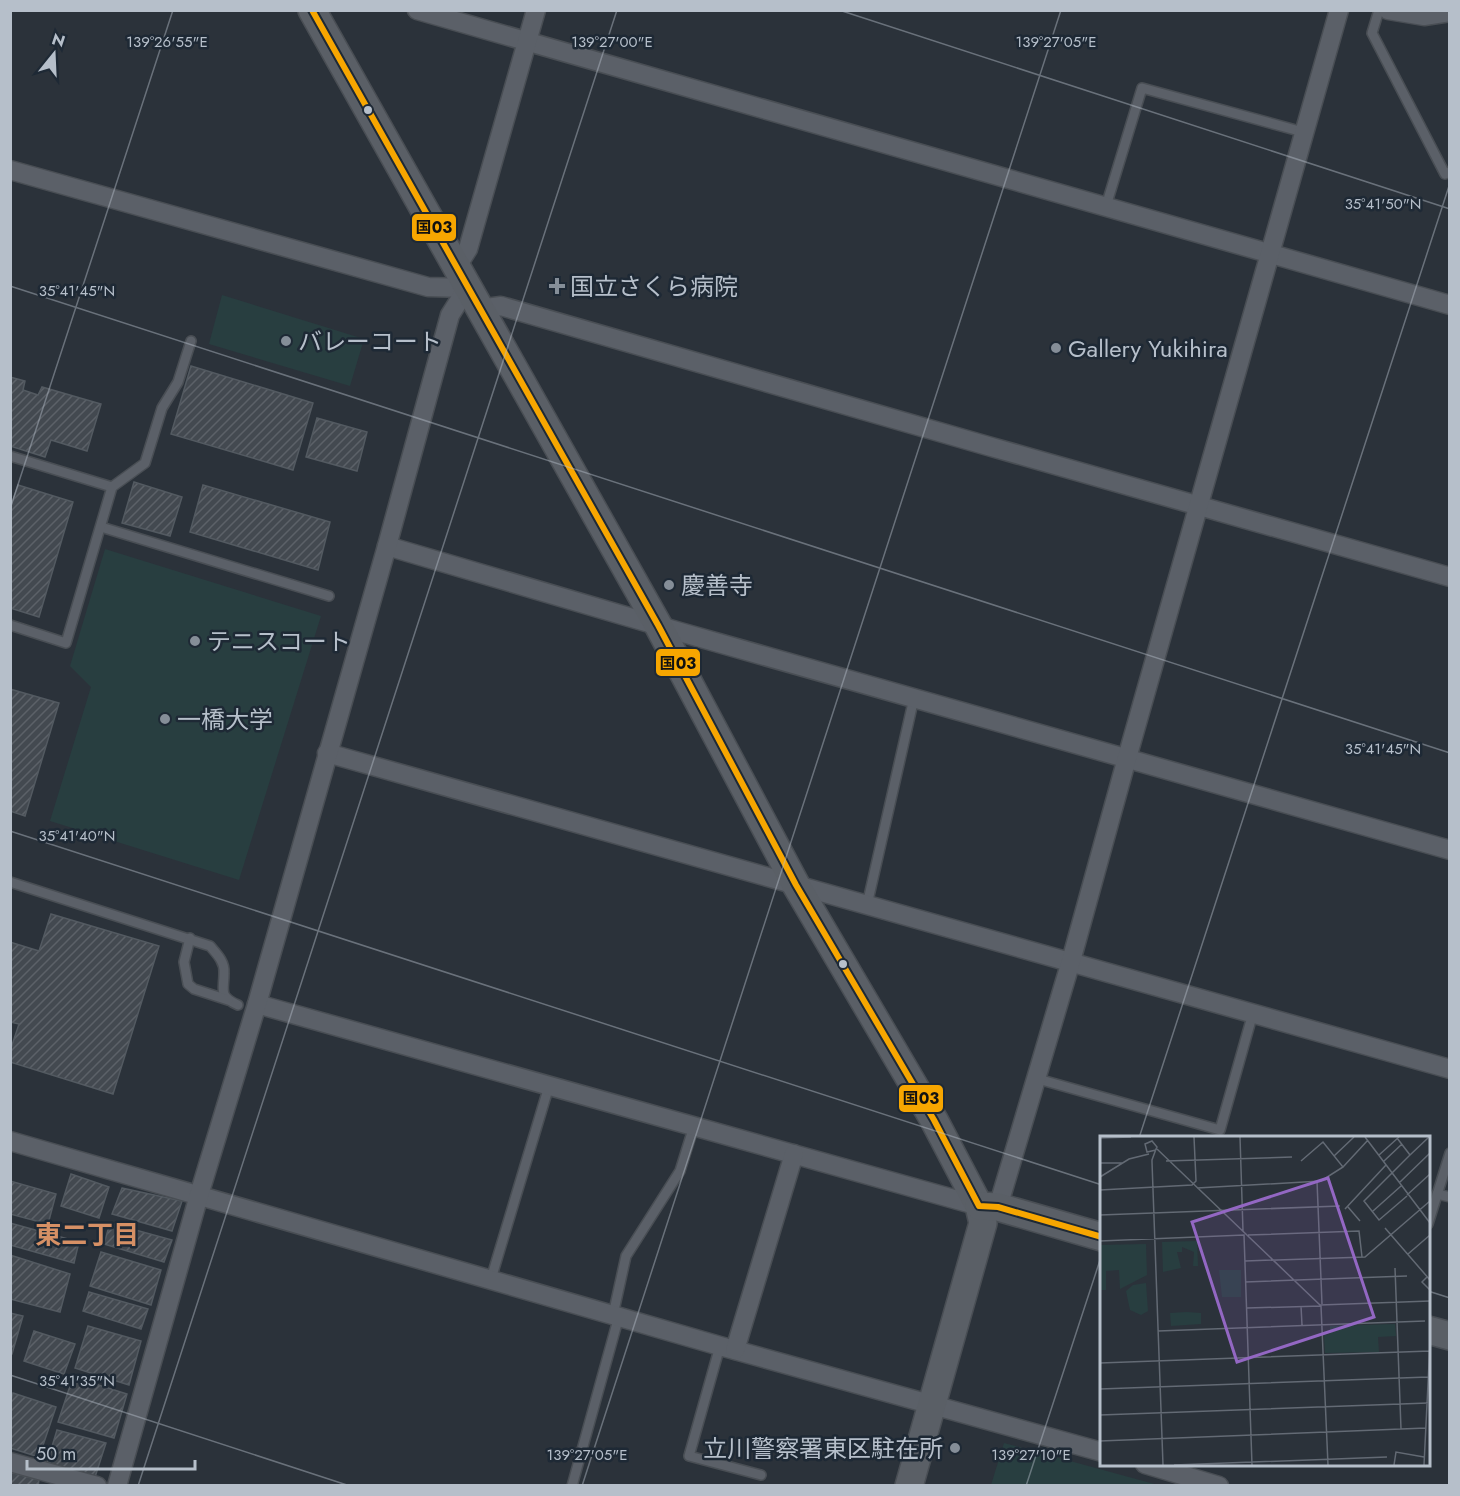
<svg xmlns="http://www.w3.org/2000/svg" width="1460" height="1496" viewBox="0 0 1460 1496" font-family="Jost,'Noto Sans JP',sans-serif">
<defs>
<pattern id="building-hatch" width="6" height="6" patternUnits="userSpaceOnUse" patternTransform="scale(1.5)"><rect width="6" height="6" fill="#434950"/><path d="M-1 1l2-2M0 6l6-6M5 7l2-2" fill="none" stroke="#5c6168"/></pattern>
</defs>
<rect width="100%" height="100%" fill="#2b323a"/>
<!-- grass -->
<g fill="#283e40">
<polygon points="222,295 364,339 350,386 209,344"/>
<polygon points="105,549 321,616 239,880 50,821 91,687 70,666"/>
<polygon points="1004,1443 1158,1485 991,1485"/>
</g>
<!-- building -->
<g fill="url(#building-hatch)" stroke="#535a61" stroke-width="1.5">
<polygon points="191,366 313,403 293,470 171,434"/>
<polygon points="10,377 25,381 23,390 38,395 42,387 101,404 87,451 51,440 45,457 10,446"/>
<polygon points="317,418 367,432 357,471 306,457"/>
<polygon points="134,482 182,497 170,536 122,523"/>
<polygon points="18,485 73,502 39,617 10,608 10,509"/>
<polygon points="203,485 330,522 318,570 190,532"/>
<polygon points="10,689 59,703 25,816 10,811"/>
<polygon points="51,914 159,946 113,1094 10,1062 10,1051 19,1024 10,1022 10,942 39,951"/>
<polygon points="71,1174 109,1187 99,1218 61,1206"/>
<polygon points="10,1181 56,1194 48,1224 10,1214"/>
<polygon points="122,1188 182,1201 172,1231 112,1214"/>
<polygon points="10,1223 79,1242 74,1263 10,1245"/>
<polygon points="110,1223 172,1240 164,1262 104,1244"/>
<polygon points="101,1252 161,1270 151,1305 90,1286"/>
<polygon points="10,1255 70,1274 60,1312 10,1299"/>
<polygon points="89,1292 148,1309 141,1329 83,1311"/>
<polygon points="10,1313 23,1316 12,1354 10,1354"/>
<polygon points="88,1326 141,1341 129,1385 75,1368"/>
<polygon points="34,1331 75,1344 64,1374 24,1361"/>
<polygon points="73,1377 127,1394 114,1438 58,1422"/>
<polygon points="13,1393 56,1407 39,1457 10,1448 10,1403"/>
<polygon points="57,1430 106,1443 95,1477 47,1463"/>
<polygon points="10,1472 39,1480 38,1486 10,1486"/>
</g>
<g fill="none" stroke-linecap="round" stroke-linejoin="round">
<!-- lane casing -->
<g stroke="#494e54" stroke-width="12">
<g id="lane">
<polyline points="1379,10 1372,33 1445,174 1450,172"/>
<polyline points="1106,206 1142,88 1303,132"/>
<polyline points="10,456 112,487"/>
<polyline points="101,527 329,596"/>
<polyline points="10,625 66,643 112,487 145,463 162,408 178,382 191,341"/>
<path d="M10 882 210 946C217 954 225 962 224 973 224 991 218 996 238 1005"/>
<polyline points="867,905 914,698"/>
<polyline points="190,938 184,962 188,984 194,989 228,1000"/>
<polyline points="1038,1079 1220,1130 1253,1013"/>
<polyline points="1437,1194 1450,1197"/>
<polyline points="1428,1224 1450,1153"/>
<polyline points="491,1279 549,1086"/>
<polyline points="613,1315 626,1256 680,1171 694,1126"/>
<polyline points="720,1346 689,1456 761,1475"/>
<polyline points="572,1486 619,1316"/>
</g>
</g>
<!-- street casing -->
<g stroke="#494e54" stroke-width="21">
<g id="street">
<polyline points="417,10 1450,305"/>
<polyline points="1388,10 1424,16 1450,12"/>
<polyline points="10,170 428,287 467,288"/>
<polyline points="456,268 468,249 536,10"/>
<polyline points="479,309 501,306 988,446 1450,577"/>
<polyline points="387,546 680,632 1450,850"/>
<polyline points="327,753 1450,1069"/>
<polyline points="257,1004 979,1206"/>
<polyline points="10,1141 720,1346 1102,1452"/>
<polyline points="998,1207 1071,961 1127,758 1339,10"/>
<polyline points="735,1350 794,1154"/>
<polyline points="10,1462 97,1486"/>
<polyline points="1145,1464 1219,1486"/>
<polyline points="117,1486 199,1195 257,1004 387,546 450,315 467,288"/>
</g>
</g>
<!-- secondary casing -->
<g stroke="#494e54" stroke-width="30">
<g id="secondary">
<polyline points="312,10 658,625 796,885 934,1120 979,1206 983,1223 909,1486"/>
<polyline points="979,1206 998,1207 1102,1237"/>
<polyline points="1428,1330 1450,1336"/>
</g>
</g>
<!-- lane -->
<use href="#lane" stroke="#5b6068" stroke-width="9"/>
<!-- street -->
<use href="#street" stroke="#5b6068" stroke-width="18"/>
<!-- secondary -->
<use href="#secondary" stroke="#5a5f66" stroke-width="27"/>
<!-- bus-1 casing -->
<g stroke="#1e2935" stroke-width="10">
<polyline id="bus-1" points="312,10 658,625 796,885 934,1120 979,1206 998,1207 1102,1237"/>
</g>
<!-- bus-1 -->
<use href="#bus-1" stroke="#f7a600" stroke-width="6"/>
</g>
<!-- ticks -->
<path fill="none" stroke="#b6bfca" stroke-width="1.5" stroke-opacity="0.45" d="M839 10 1450 209M10 286 1450 753M10 509 173 10M10 831 1102 1185M1139 1138 1450 183M1428 1291 1450 1298M10 1375 350 1486M138 1486 617 10M582 1486 1061 10M1026 1486 1102 1254"/>
<!-- markers -->
<g fill="#b6bfca" stroke="#1e2935" stroke-width="2">
<circle cx="368" cy="110" r="5"/>
<circle cx="843" cy="964" r="5"/>
</g>
<g fill="#858e98" stroke="#1e2935" stroke-width="2">
<path d="M554 277h6v6h6v6h-6v6h-6v-6h-6v-6h6z"/>
<circle cx="286" cy="341" r="6"/>
<circle cx="1056" cy="348" r="6"/>
<circle cx="669" cy="585" r="6"/>
<circle cx="195" cy="641" r="6"/>
<circle cx="165" cy="719" r="6"/>
<circle cx="955" cy="1448" r="6"/>
</g>
<g text-anchor="middle" dominant-baseline="central" stroke-width="5" stroke-linejoin="round" paint-order="stroke">
<!-- poi labels -->
<g font-size="24" fill="#b6bfca" stroke="#1e2935" text-anchor="start">
<text x="570" y="286">国立さくら病院</text>
<text x="298" y="341">バレーコート</text>
<text x="1068" y="348">Gallery Yukihira</text>
<text x="681" y="585">慶善寺</text>
<text x="207" y="641">テニスコート</text>
<text x="177" y="719">一橋大学</text>
<text x="943" y="1448" text-anchor="end">立川警察署東区駐在所</text>
</g>
<!-- neighbourhood labels -->
<g font-size="26" font-weight="bold" fill="#d69065" stroke="#1e2935">
<text x="87" y="1235">東二丁目</text>
</g>
</g>
<!-- overview -->
<g transform="translate(1100 1136)">
<rect width="330" height="330" fill="#2b323a"/>
<path d="M119 134H141V161H122ZM87 176 101 177V188L71 190 70 177ZM295 188 296 200 278 201 279 216 225 217 224 199 230 198V190Z" fill="#283e40"/>
<path d="M97 105 98 130H93L94 116 82 111V116H77L81 132 63 136 62 106ZM46 108 47 139 20 153 19 134 6 135V154H0V109ZM46 147 48 175 41 179 30 174 26 155 33 149Z" fill="#283e40"/>
<path fill="none" stroke="#636a74" stroke-width="1.5" d="M140 1 143 95M265 1 330 87M0 2 31 1M297 2 310 19 264 65 279 84 307 60M57 13 220 169 330 165M56 14 47 16 45 8 52 5 57 11 56 13 52 24V26L63 329M279 19 299 1M310 19 329 1M234 20 254 1M66 25 192 21M284 25 302 8M0 27H22M243 31 268 4M0 41 29 23 49 18M217 45 222 168M299 47 330 17M97 52 221 45 243 31 223 6 201 25M0 54 92 49 96 45 94 1M307 59 330 38M248 71 260 85M245 73 286 29M273 75 301 50M0 79 240 70M285 92 330 144M148 99 259 95 262 121M0 105 144 99 152 329M308 118 330 99M145 125 265 121 330 65M295 132 301 293M327 141 322 146 330 154M145 146 307 140M201 170 202 189M147 172 221 170 228 329M58 195 325 185M0 227 330 215M0 253 328 241M0 279 328 267M0 305 326 292M74 329 287 321M294 329 296 316 324 321M324 329 330 207"/>
<path fill="#9367c3" fill-opacity="0.15" stroke="#9367c3" stroke-width="3" d="M228 42 274 181 137 226 92 86Z"/>
<rect width="330" height="330" fill="none" stroke="#b6bfca" stroke-width="3"/>
</g>
<g font-size="15" text-anchor="middle" fill="#b6bfca" stroke="#1e2935" stroke-width="5" stroke-linejoin="round" paint-order="stroke">
<text x="167" y="47">139°26'55"E</text>
<text x="612" y="47">139°27'00"E</text>
<text x="1056" y="47">139°27'05"E</text>
<text x="1383" y="209">35°41'50"N</text>
<text x="77" y="296">35°41'45"N</text>
<text x="1383" y="754">35°41'45"N</text>
<text x="77" y="841">35°41'40"N</text>
<text x="77" y="1386">35°41'35"N</text>
<text x="587" y="1460">139°27'05"E</text>
<text x="1031" y="1460">139°27'10"E</text>
</g>
<g stroke="#1e2935" stroke-width="2">
<rect x="411" y="213" width="46" height="29" rx="6" fill="#f7a600"/>
<rect x="655" y="648" width="46" height="29" rx="6" fill="#f7a600"/>
<rect x="898" y="1084" width="46" height="29" rx="6" fill="#f7a600"/>
</g>
<g font-size="16" text-anchor="middle" font-weight="bold" fill="#111">
<text x="434" y="233">国03</text>
<text x="678" y="669">国03</text>
<text x="921" y="1104">国03</text>
</g>
<!-- border -->
<rect width="1460" height="1496" fill="none" stroke="#b6bfca" stroke-width="24"/>
<!-- north arrow -->
<g transform="translate(54 54) rotate(18)" stroke="#1e2935" stroke-width="4.5" paint-order="stroke">
<path d="M0-4.5L10 22L0 15L-10 22Z" fill="#b6bfca"/>
<text y="-9" font-size="16" font-weight="bold" text-anchor="middle" fill="#b6bfca">N</text>
</g>
<!-- scale -->
<path d="M27 1460v9h168v-9" fill="none" stroke="#b6bfca" stroke-width="3"/>
<text x="36" y="1460" font-size="18" fill="#b6bfca" stroke="#1e2935" stroke-width="4.5" paint-order="stroke">50 m</text>
</svg>
